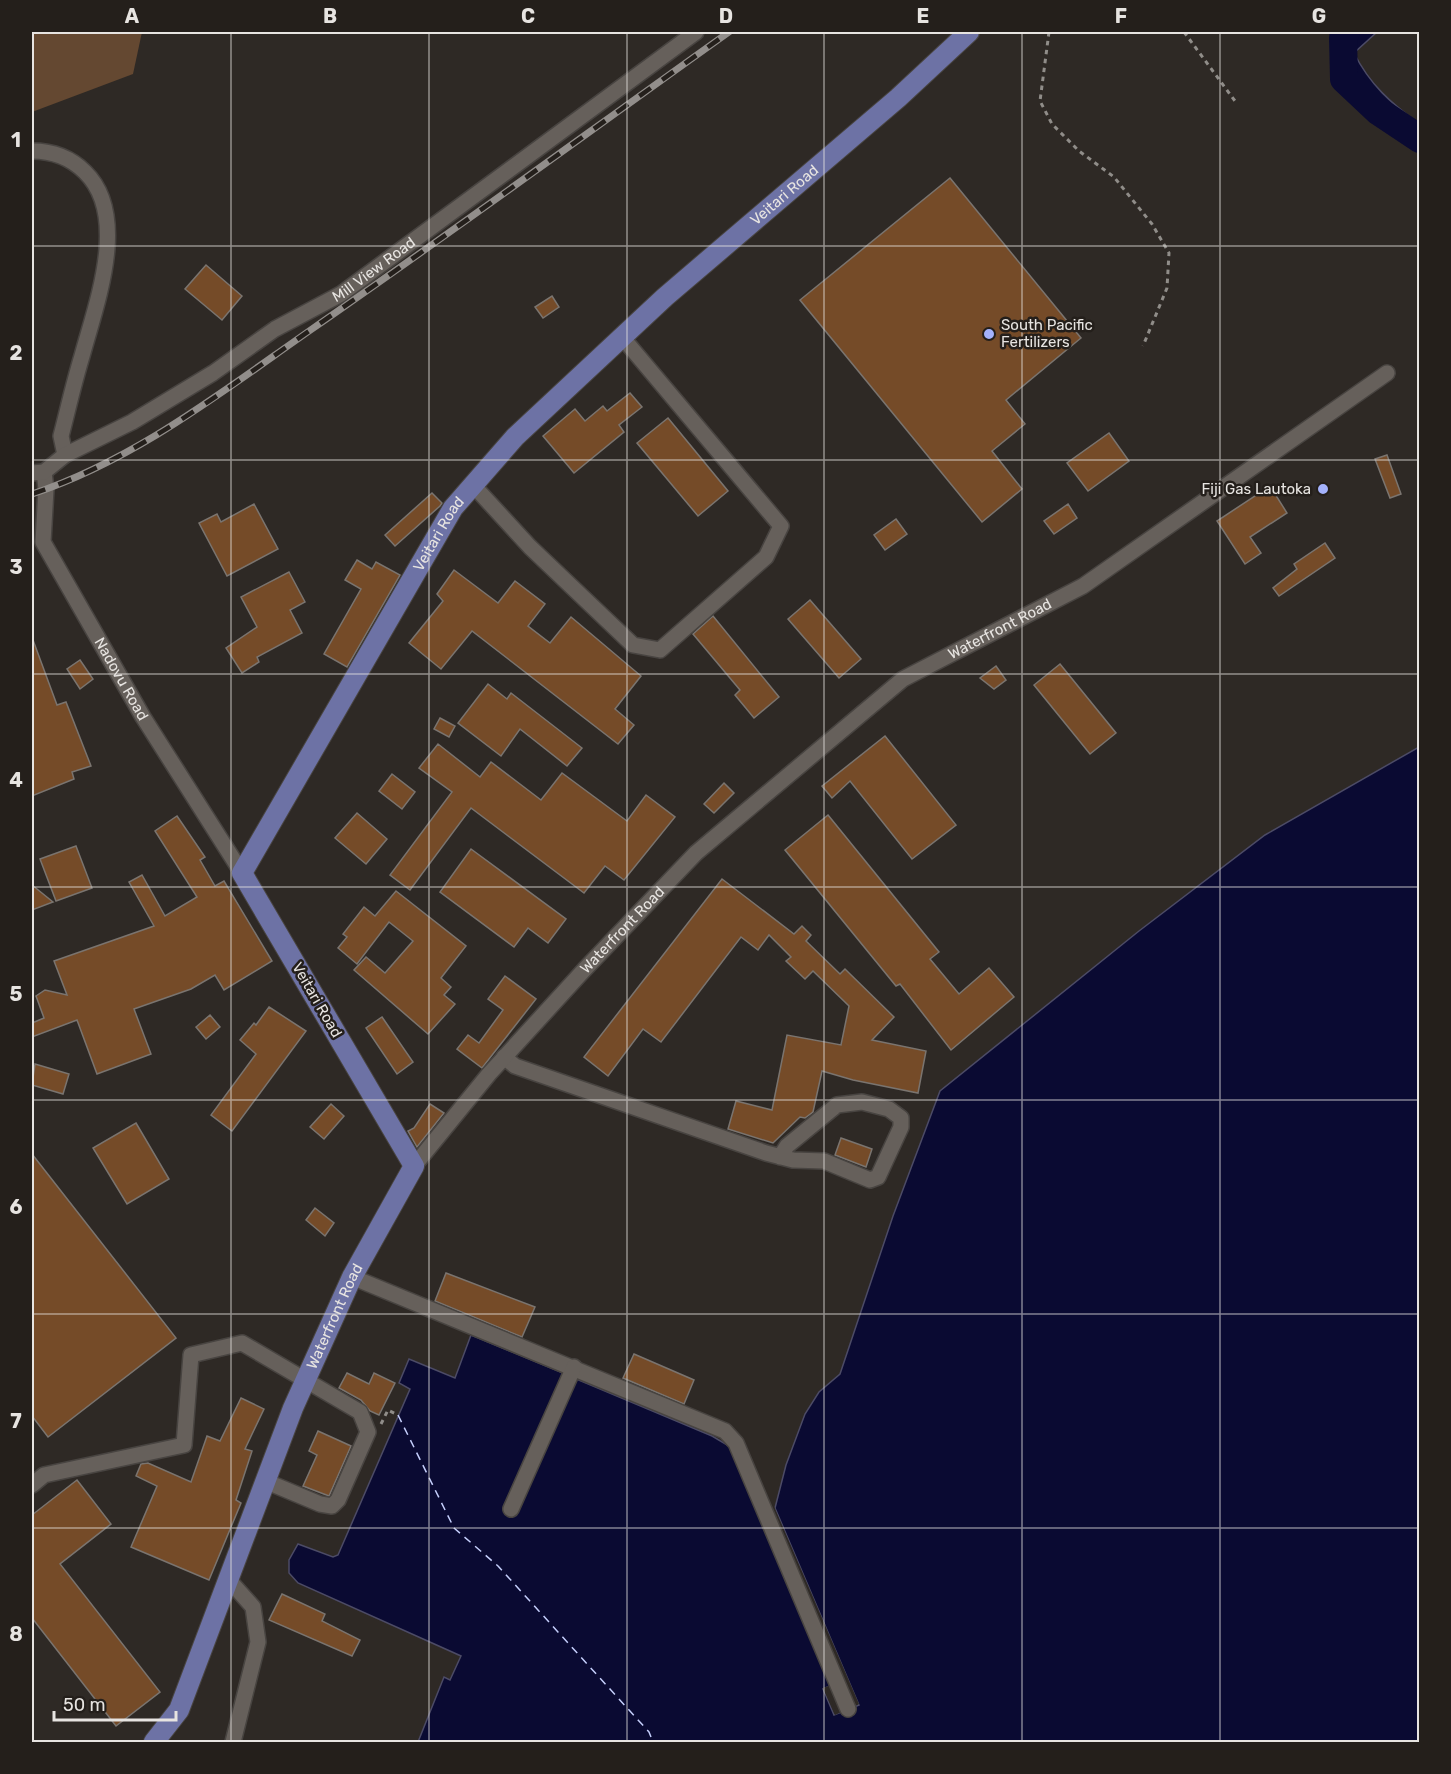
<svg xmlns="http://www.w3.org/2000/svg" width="1451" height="1774" viewBox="0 0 1451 1774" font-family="Rubik,sans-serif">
<rect width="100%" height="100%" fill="#2e2925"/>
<!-- green -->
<polygon fill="#644831" points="32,32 142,32 133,74 32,112"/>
<!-- water -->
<g fill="#0a0a32" stroke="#4c4b66" stroke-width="1.5">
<path d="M1336 32H1377L1354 53C1370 85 1391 103 1419 124V139L1394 125 1357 95 1343 37Z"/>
<polygon points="1419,747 1419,1742 418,1742 444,1677 450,1680 461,1656 298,1583 289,1573 289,1560 298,1544 333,1557 338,1555 410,1389 399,1383 409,1359 455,1378 471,1335 563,1373 504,1506 574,1378 712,1436 729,1446 735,1457 832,1685 823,1689 834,1715 859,1705 775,1508 786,1465 805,1414 819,1392 840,1374 893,1216 940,1091 1139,931 1265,835"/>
</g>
<!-- pier -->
<polygon fill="#2e2925" points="732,1445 833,1687 827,1690 836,1711 855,1703 772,1509 773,1504 859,1704 835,1715 823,1688 831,1685 729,1446"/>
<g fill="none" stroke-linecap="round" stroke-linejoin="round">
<!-- river -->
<polyline stroke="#0a0a32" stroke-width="28" points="1346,32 1343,37 1344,79 1378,111 1420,139"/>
<!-- ferry -->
<polyline stroke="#c5cffc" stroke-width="1.5" stroke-dasharray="8 6" stroke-linecap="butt" points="398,1415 454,1528 498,1566 649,1732 653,1742"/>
</g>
<!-- building -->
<g fill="#754b28" stroke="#7a746f" stroke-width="1.5">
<polygon points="950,178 1081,338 1006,400 1025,424 992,451 1022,489 982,522 800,300"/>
<polygon points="206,265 242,296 222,320 185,289"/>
<polygon points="552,296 559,307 543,318 535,307"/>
<polygon points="630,393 642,407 619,425 624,432 574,473 543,436 575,409 585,421 603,406 607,411"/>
<polygon points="668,418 728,491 698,516 637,443"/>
<polygon points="1109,433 1129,461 1088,491 1067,463"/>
<polygon points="1387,455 1401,494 1390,498 1375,459"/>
<polygon points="1270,486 1287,513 1250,537 1261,553 1245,564 1217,521"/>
<polygon points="432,493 442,503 440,506 395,546 385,535"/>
<polygon points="254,504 278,549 227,576 199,523 217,514 221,522"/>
<polygon points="1068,504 1077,518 1054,534 1044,521"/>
<polygon points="896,519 907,534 885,550 874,535"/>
<polygon points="1325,543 1335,558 1279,596 1273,588 1297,569 1294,564"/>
<polygon points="357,560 372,569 376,562 400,575 347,667 324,654 361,589 345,580"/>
<polygon points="454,570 498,603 515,581 545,604 528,626 550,643 571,617 641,676 615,709 634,725 618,744 472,631 441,669 409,643 443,601 437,594"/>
<polygon points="289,572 305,602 290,610 302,633 257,657 259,662 242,673 226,648 257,627 241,597"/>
<polygon points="810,600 861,659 839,678 788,619"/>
<polygon points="713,616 779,697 754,718 735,695 740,690 693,634"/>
<polygon points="33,640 57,705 66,702 91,766 72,772 74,779 32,796"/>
<polygon points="80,660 93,679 80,689 67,669"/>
<polygon points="1060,664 1116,733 1090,754 1034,685"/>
<polygon points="996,666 1006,680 994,689 980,678"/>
<polygon points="488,684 507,699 511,693 582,748 567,766 520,729 501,756 458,723"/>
<polygon points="440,718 455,726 449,737 434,729"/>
<polygon points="885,736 956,825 912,859 850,781 832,798 822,786"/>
<polygon points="438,744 480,777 491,762 541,800 562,773 627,821 646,795 675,817 624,880 605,866 584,893 471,808 410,890 390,875 452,792 419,768"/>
<polygon points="392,774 415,792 402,809 379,791"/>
<polygon points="724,783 734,793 714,813 704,804"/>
<polygon points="357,813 387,839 366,864 335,838"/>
<polygon points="828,815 939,952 930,959 959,994 989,968 1014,997 951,1050 900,984 896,986 785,850"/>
<polygon points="177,816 205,857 200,860 215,886 224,881 272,961 224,990 215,975 191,989 134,1009 151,1054 97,1074 77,1020 32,1037 32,1023 44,1018 36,996 45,990 67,995 54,961 154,926 129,882 142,875 165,916 197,897 155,831"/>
<polygon points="76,846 92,888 56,901 40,859"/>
<polygon points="471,849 566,919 548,943 528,928 514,947 440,892"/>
<polygon points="722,879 794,934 802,926 811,935 806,941 840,974 845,969 894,1017 872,1040 926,1051 918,1093 853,1080 822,1071 813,1112 805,1118 800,1117 773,1143 728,1129 736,1101 772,1110 787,1035 841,1045 849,1006 813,971 805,979 786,961 791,957 769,935 758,950 741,937 661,1042 643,1029 608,1076 584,1057"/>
<polygon points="32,885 53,902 32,910"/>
<polygon points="396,891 466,946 441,978 451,987 444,995 455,1004 428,1034 354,970 366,957 385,973 413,941 389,922 357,964 338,948 347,937 343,934 364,907 375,916"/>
<polygon points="505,976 536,999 482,1068 457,1049 468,1035 479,1043 503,1010 488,999"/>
<polygon points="269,1007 306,1031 232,1131 211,1115 256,1054 240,1040 254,1023 256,1025"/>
<polygon points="210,1015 220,1027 206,1039 196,1027"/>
<polygon points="382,1017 413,1062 397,1074 366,1028"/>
<polygon points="35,1064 69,1074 63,1094 32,1085"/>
<polygon points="331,1104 344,1116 324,1139 310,1127"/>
<polygon points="430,1104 444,1113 417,1147 408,1131 414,1128"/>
<polygon points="136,1123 169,1179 127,1204 93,1148"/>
<polygon points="841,1138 872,1149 866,1167 835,1155"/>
<polygon points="32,1154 176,1338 48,1437 32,1416"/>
<polygon points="315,1208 334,1223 325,1236 306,1220"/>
<polygon points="446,1273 535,1307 522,1337 435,1301"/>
<polygon points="634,1354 694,1380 684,1404 623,1378"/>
<polygon points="347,1373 369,1384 374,1373 395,1383 379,1415 370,1411 361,1400 339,1388"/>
<polygon points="241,1398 264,1409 245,1449 252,1451 236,1500 241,1503 209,1580 131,1547 157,1486 136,1476 141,1464 148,1463 191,1482 207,1436 220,1441"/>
<polygon points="318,1431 351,1446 329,1496 303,1486 317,1455 309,1451"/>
<polygon points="77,1480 111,1524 60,1564 160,1692 116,1726 32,1618 32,1515"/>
<polygon points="282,1594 325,1614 322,1621 360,1640 352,1656 269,1620"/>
</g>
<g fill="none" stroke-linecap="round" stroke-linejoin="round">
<!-- minor casing -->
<g stroke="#484441" stroke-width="18">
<g id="minor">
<path d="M32 151C52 151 70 157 85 172 130 216 96 304 82 356 74 382 68 409 61 436L65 455"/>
<path id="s1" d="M44 472 46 489 43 542 143 717 242 873"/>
<path id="s2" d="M32 473 44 472 65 455 132 422 213 373 275 329 341 294 696 32"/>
<polyline points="473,485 530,547 633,645 660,650 766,557 781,526 622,337"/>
<polyline points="504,1057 515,1066 766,1153 793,1160 824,1161 870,1180 878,1177 901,1127 901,1118 889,1109 862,1102 837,1105 787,1146 780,1157"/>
<path id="s3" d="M414 1166 489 1074 584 970 696 853 903 679 1083 586 1387 373"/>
<polyline points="352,1277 725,1431 736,1443 848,1709"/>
<polyline points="32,1485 44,1475 184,1445 191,1355 242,1343 360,1412 368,1432 338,1500 332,1506 320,1504 265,1481"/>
<polyline points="511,1509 574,1367"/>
<polyline points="228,1579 253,1607 258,1642 233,1742"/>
</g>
</g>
<!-- major casing -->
<g stroke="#484441" stroke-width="22">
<g id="major">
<path id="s4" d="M154 1742 179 1710 293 1408 352 1277 414 1166 242 873 453 508 515 437 665 297 898 98 969 32"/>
</g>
</g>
<!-- path -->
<g stroke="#908d89" stroke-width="3" stroke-dasharray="4.5 4.5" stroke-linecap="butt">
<polyline points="1049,32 1040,101 1052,124 1079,151 1114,177 1152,224 1169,253 1167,288 1143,346"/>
<polyline points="1184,32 1235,101"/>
<polyline points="381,1424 388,1410 398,1415"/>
</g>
<!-- minor -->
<use href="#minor" stroke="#66605b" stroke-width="15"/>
<!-- major -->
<use href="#major" stroke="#6d72a5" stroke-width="20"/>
<!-- rail casing -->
<g stroke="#928e8b" stroke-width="7">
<path id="rail" d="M32 494C135 460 223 391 312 329 452 232 590 131 729 32"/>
</g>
<!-- rail -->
<use href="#rail" stroke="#241f1b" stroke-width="4.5" stroke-dasharray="14" stroke-linecap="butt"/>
</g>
<!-- grid -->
<path fill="none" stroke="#e7e4e1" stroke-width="1.5" stroke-opacity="0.55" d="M231 32V1742M429 32V1742M627 32V1742M824 32V1742M1022 32V1742M1220 32V1742M32 246H1420M32 460H1420M32 674H1420M32 887H1420M32 1100H1420M32 1314H1420M32 1528H1420"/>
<!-- markers -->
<g fill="#a4b2fc" stroke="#241f1b" stroke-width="2">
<circle cx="989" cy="334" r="6"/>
<circle cx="1323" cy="489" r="6"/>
</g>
<g text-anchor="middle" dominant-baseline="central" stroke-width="5" stroke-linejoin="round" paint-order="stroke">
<!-- street labels -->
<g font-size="15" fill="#e7e4e1" stroke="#241f1b">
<text stroke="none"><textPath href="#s4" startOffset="1852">Veitari Road</textPath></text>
<text stroke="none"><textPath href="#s2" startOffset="400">Mill View Road</textPath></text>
<text stroke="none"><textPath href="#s4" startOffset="1366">Veitari Road</textPath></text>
<text stroke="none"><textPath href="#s3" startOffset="801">Waterfront Road</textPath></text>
<text stroke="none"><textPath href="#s1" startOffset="228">Nadovu Road</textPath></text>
<text stroke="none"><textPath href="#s3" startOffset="315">Waterfront Road</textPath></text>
<text transform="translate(317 1000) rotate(60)">Veitari Road</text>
<text stroke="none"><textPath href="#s4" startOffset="464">Waterfront Road</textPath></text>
</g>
<!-- poi labels -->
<g font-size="15" fill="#e7e4e1" stroke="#241f1b" text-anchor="start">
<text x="1001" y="325">South Pacific<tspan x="1001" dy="17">Fertilizers</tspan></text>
<text x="1311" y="489" text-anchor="end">Fiji Gas Lautoka</text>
</g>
</g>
<!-- border -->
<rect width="1451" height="1774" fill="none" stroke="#241f1b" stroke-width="66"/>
<!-- scale -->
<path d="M54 1711v9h122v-9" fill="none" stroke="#e7e4e1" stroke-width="3"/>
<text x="63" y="1711" font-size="18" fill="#e7e4e1" stroke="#241f1b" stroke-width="4.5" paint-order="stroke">50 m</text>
<rect x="33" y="33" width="1385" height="1708" fill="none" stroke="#e7e4e1" stroke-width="2"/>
<g font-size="20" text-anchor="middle" font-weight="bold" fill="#e7e4e1">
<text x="132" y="23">A</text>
<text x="330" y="23">B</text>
<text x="528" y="23">C</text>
<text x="726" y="23">D</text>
<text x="923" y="23">E</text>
<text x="1121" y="23">F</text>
<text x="1319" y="23">G</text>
<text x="16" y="147">1</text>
<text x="16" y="360">2</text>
<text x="16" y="574">3</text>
<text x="16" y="787">4</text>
<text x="16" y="1001">5</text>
<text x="16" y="1214">6</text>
<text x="16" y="1428">7</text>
<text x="16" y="1641">8</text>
</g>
</svg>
